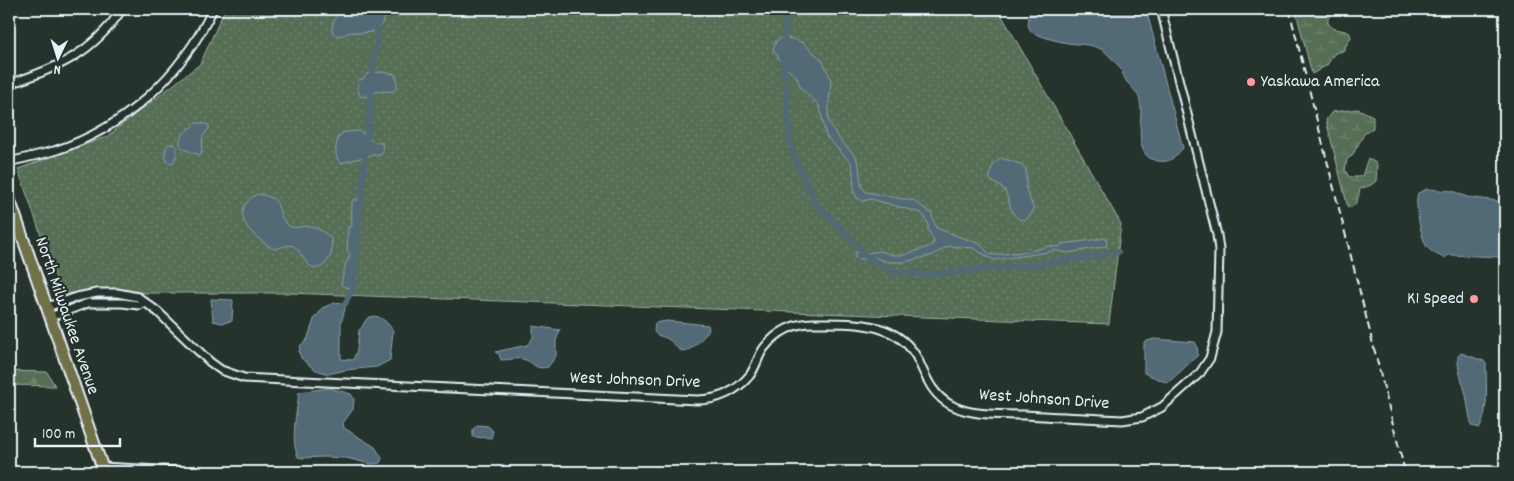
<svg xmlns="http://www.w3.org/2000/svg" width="1514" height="481" viewBox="0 0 1514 481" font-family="Dekko,sans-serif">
<defs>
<pattern id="grass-dots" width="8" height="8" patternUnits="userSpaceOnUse" patternTransform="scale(1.25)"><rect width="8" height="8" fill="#566e54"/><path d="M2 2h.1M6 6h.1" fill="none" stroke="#6e836d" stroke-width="1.8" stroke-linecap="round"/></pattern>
<pattern id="forest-firs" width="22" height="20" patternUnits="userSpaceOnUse" patternTransform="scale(1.25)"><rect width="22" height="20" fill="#566e54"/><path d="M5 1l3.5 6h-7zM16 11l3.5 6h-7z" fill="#6e836d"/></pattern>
<pattern id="wetland-marsh" width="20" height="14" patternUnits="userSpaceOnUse" patternTransform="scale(1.25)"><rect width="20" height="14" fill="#566e54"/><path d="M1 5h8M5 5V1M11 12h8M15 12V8" fill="none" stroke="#6e836d"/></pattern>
</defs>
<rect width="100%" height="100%" fill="#26332d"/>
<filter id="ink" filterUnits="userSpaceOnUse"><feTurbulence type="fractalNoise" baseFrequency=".02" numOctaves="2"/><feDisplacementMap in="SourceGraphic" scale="10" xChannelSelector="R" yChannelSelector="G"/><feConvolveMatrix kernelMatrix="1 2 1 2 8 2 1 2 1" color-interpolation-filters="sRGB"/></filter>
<g filter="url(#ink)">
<!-- grass -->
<polygon fill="url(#grass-dots)" stroke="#9fb0a6" points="225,9 998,9 1121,224 1109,324 288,293 61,293 18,169 106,137 200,64"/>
<!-- forest -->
<polygon fill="url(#forest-firs)" stroke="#9fb0a6" points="9,371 47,372 55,386 9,385"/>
<!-- wetland -->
<g fill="url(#wetland-marsh)" stroke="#9fb0a6">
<polygon points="1298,9 1338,9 1339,13 1332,14 1328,18 1328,23 1332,28 1349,32 1351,37 1343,51 1335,53 1327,65 1312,74 1296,12"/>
<path d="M1358 109 1373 116V128L1364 134 1352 156 1347 159 1345 170 1349 177H1358L1362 176 1368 158 1377 164 1376 181 1371 185 1360 189C1358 197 1358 206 1348 208L1326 120 1332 112Z"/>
</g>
<!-- water -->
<g fill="#516b75" stroke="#8da1a9">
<path d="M341 9H389L379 29C372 32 366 33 359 33 356 33 353 31 351 32 348 32 346 35 344 35 323 39 335 16 341 9Z"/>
<path d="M1030 9H1146L1183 148C1175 157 1171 163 1158 161 1131 157 1144 118 1140 101 1138 92 1132 88 1127 82 1124 78 1123 73 1120 68 1118 65 1108 54 1105 52 1095 43 1079 45 1068 43 1055 41 1043 37 1031 32L1028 25Z"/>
<path d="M781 38 793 39 803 43 822 60 831 79 828 115 829 123 840 140 855 156 859 165 861 186 866 192 908 200H913L931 213 936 228 980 244 989 254 994 255 1032 251 1048 246 1059 247 1062 244 1106 238 1107 246 1068 253 1053 250 1049 252 994 260 973 248 948 246 933 255 904 262H889L875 258 859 259 854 257 856 252 867 253 880 251 894 255H904L928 247 934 243 933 238 928 230C929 224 926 218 921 213L871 199 863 201 857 198 854 192 853 171 851 163 826 136 819 105 801 88 796 76 787 69 773 50 776 41Z"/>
<path d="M383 72 395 74C403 98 388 89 376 92 370 93 367 97 361 97L357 89 359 80 363 79 368 73Z"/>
<path d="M196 123H201L209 125V129L203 136 201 155C196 154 191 152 186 150 170 142 189 129 196 123Z"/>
<path d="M360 131 374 142 382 143 383 151 381 155H372L341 163C333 157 336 146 338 137L344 132Z"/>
<path d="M168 144 175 145 177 152 174 162 168 163C164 158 164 150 168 144Z"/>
<path d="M1001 158 1020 164 1026 169V189L1034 210 1027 219 1020 220C1009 212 1010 201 1004 189L990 180C990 168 992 165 1001 158Z"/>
<path d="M1427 189 1453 191 1467 197 1505 202V257L1449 255 1444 258C1438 255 1431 252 1427 247 1421 238 1414 203 1418 193Z"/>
<path d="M257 194C288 198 272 211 288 225 294 230 300 226 307 226 317 227 324 232 331 238 332 248 333 256 325 264 309 279 302 250 293 246 288 244 280 248 274 249 254 238 225 213 257 194Z"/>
<path d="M354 199 363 202 361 220 358 223 357 228 360 231 358 251 355 254 354 259 357 261V268L350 288 344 287 341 284 346 262 349 259 350 255 347 250 348 228 352 226C351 217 352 210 352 202Z"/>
<polygon points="211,299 233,300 232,321 222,323 213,321"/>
<path d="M334 303 345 304V309L341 323V359L353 360 357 350 359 330C363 327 363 324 366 320 376 310 388 322 393 331L390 360 377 367 346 370 328 374 314 369 301 358 299 352 300 346 307 340 315 317 318 315 322 308Z"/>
<path d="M667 321 708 325 709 330C703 337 690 355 680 350 676 348 673 342 668 339 663 336 658 337 654 332L655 323Z"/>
<path d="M533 326 560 330 556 341V356L548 367C534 370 536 364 526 360 519 357 508 360 501 360L499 354 495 352 527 345 533 338Z"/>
<polygon points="1154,339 1195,342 1197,346 1198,355 1168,383 1144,373 1144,342"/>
<path d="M1461 353 1484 361 1486 364C1486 385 1489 409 1480 428L1472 426C1469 416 1468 406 1466 395 1463 382 1457 370 1458 356Z"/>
<path d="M330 388 351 394 354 399 353 409 343 423 344 428 375 447 382 458 380 463 371 464 346 458 323 457 303 458 298 457C290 438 297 412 299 392Z"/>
<polygon points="477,425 488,426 493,431 491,438 473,437 473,429"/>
</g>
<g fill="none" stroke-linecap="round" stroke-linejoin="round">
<!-- canal -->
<g stroke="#516b75" stroke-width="6">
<polyline points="784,46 786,9"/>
<polyline points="783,56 790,137 793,154 814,201 866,256 884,267 897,272 928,275 1040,264 1118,252"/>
<polyline points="345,304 353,287 379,9"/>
</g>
<!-- minor casing -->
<g stroke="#e8f1f8" stroke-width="11">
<g id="minor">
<path d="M9 84C58 68 93 53 122 9"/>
<path d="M9 162C24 158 39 155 54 151 125 128 181 76 213 9"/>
<path d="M47 307 77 297 97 293H117L138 297 158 312 210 362 221 370 244 378 697 400C718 400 737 391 750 375 756 367 758 356 764 348 776 333 793 323 813 323 852 323 900 320 919 362 927 380 934 397 953 406 972 416 1002 414 1024 415 1057 417 1090 418 1122 420L1142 417 1162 407 1200 373 1210 358 1217 332 1219 250 1217 235 1161 9"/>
<polyline points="50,317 88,303 122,303 139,305 143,303"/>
<polyline points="102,467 198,472"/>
</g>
</g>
<!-- primary casing -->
<g stroke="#e8f1f8" stroke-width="14">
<polyline id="primary" points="9,198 104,472"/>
</g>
<!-- minor -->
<use href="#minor" stroke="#26332d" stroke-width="7"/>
<!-- primary -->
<use href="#primary" stroke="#70704a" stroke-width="10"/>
<!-- rail -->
<polyline stroke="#e8f1f8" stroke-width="2" stroke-dasharray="8 4" stroke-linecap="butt" points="1289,9 1405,472"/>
</g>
</g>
<!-- markers -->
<g fill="#ff9aa2" stroke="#26332d" stroke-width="2">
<circle cx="1251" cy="82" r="5"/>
<circle cx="1474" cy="299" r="5"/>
</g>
<g text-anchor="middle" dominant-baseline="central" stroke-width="4.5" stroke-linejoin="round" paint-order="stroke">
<!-- poi labels -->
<g font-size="18" fill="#e8f1f8" stroke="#26332d" text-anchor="start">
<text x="1261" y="82">Yaskawa America</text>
<text x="1464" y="299" text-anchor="end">K1 Speed</text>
</g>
<!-- street labels -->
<g font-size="18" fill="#e8f1f8" stroke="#26332d">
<text transform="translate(66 316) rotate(71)">North Milwaukee Avenue</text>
<text transform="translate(635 381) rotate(2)">West Johnson Drive</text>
<text transform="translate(1044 400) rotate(4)">West Johnson Drive</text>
</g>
</g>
<!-- margin -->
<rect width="1514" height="481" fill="none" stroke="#26332d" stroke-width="30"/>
<rect x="15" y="15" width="1484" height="451" fill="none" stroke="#e8f1f8" stroke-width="2" filter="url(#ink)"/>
<!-- north arrow -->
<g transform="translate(58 58) rotate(184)" stroke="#26332d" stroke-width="4" paint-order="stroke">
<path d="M0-4L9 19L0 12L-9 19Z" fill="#e8f1f8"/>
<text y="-8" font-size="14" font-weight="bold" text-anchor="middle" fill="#e8f1f8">N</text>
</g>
<!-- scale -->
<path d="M35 438v8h85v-8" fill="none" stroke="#e8f1f8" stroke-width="2.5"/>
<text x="42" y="438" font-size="15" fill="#e8f1f8" stroke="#26332d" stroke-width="4" paint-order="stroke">100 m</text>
</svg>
